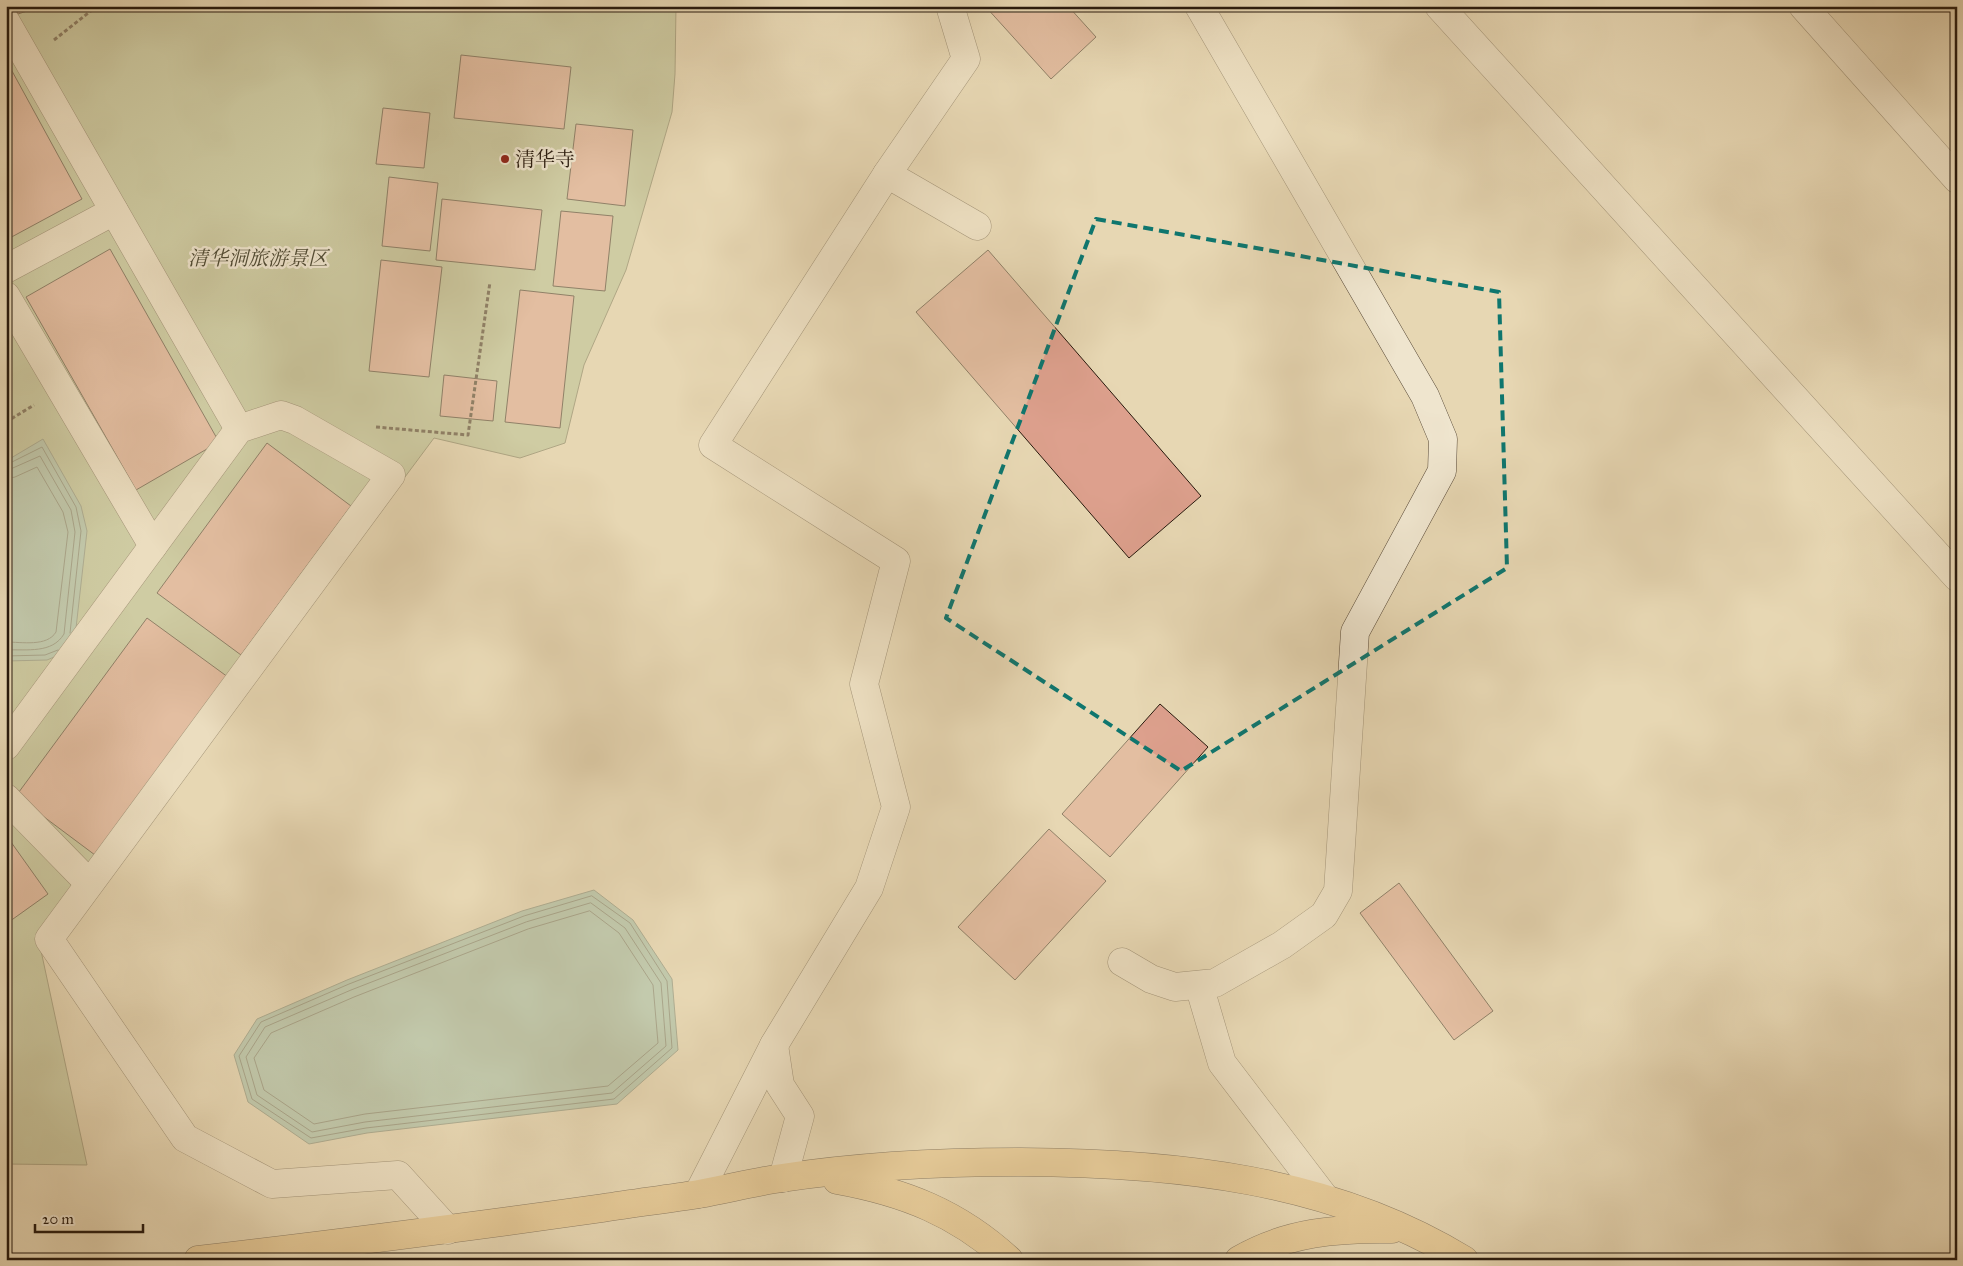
<svg xmlns="http://www.w3.org/2000/svg" width="1963" height="1266" viewBox="0 0 1963 1266" font-family="'IM FELL Great Primer','Noto Serif SC',serif">
<rect width="100%" height="100%" fill="#e7d7b3"/>
<filter id="stains"><feTurbulence type="fractalNoise" baseFrequency=".004" numOctaves="4"/><feColorMatrix values="0 0 0 0 .2 0 0 0 0 .09 0 0 0 0 .02 0 0 0 .5 -.17"/></filter>
<radialGradient id="worn" r=".72"><stop offset=".6" stop-color="#630" stop-opacity="0"/><stop offset="1" stop-color="#630" stop-opacity=".3"/></radialGradient>
<!-- green -->
<polygon fill="#b1bf90" stroke="#6c6c4e" points="6,6 676,6 675,74 672,112 626,270 584,365 565,443 520,458 434,438 73,923 40,946 87,1165 6,1164"/>
<!-- water -->
<g fill="#98baa7" stroke="#6b7a69">
<polygon points="43,439 81,506 87,531 75,637 66,652 47,660 6,661 6,461"/>
<polygon points="594,890 633,920 672,979 678,1050 617,1104 367,1133 309,1144 248,1102 234,1055 257,1019 347,980 522,911"/>
</g>
<g fill="none" stroke-linecap="round" stroke-linejoin="round">
<!-- shore -->
<g stroke="#606a5a" stroke-width="1">
<polyline points="6,465 42,447 76,507 81,531 70,633"/>
<path d="M6 471 40 456 71 510 75 532 64 634C52 654 27 649 6 650"/>
<path d="M6 479 15 477 37 467 63 512 68 532 56 632C47 647 22 642 6 642"/>
<polyline points="6,656 45,655 58,650"/>
<polygon points="592,896 630,923 667,981 672,1048 614,1099 366,1128 311,1138 252,1099 239,1056 261,1022 349,984 524,916"/>
<polygon points="591,903 625,928 661,983 666,1046 612,1093 365,1122 312,1132 257,1095 246,1057 265,1027 351,990 526,922"/>
<polygon points="590,911 619,933 653,985 658,1043 608,1086 365,1114 314,1124 264,1090 254,1058 271,1033 354,997 528,929"/>
</g>
</g>
<!-- building -->
<g fill="#dda08d" stroke="#27190d">
<polygon points="15,6 42,6 18,14"/>
<polygon points="985,6 1068,6 1096,37 1051,79"/>
<polygon points="461,55 571,67 564,129 454,118"/>
<polygon points="6,60 82,199 6,240"/>
<polygon points="383,108 430,113 424,168 376,164"/>
<polygon points="576,124 633,130 625,206 567,199"/>
<polygon points="389,177 438,183 430,251 382,246"/>
<polygon points="442,199 542,210 535,270 436,260"/>
<polygon points="561,211 613,216 605,291 553,286"/>
<polygon points="110,249 219,442 136,490 26,297"/>
<polygon points="988,250 1201,496 1129,558 916,312"/>
<polygon points="381,260 442,267 429,377 369,371"/>
<polygon points="520,290 574,296 560,428 505,422"/>
<polygon points="444,375 497,381 493,421 440,416"/>
<polygon points="267,443 351,506 241,655 157,593"/>
<polygon points="147,618 232,680 99,858 16,796"/>
<polygon points="1160,704 1208,747 1110,857 1062,814"/>
<polygon points="1049,829 1106,881 1015,980 958,927"/>
<polygon points="6,835 48,894 6,924"/>
<polygon points="1399,883 1493,1011 1454,1040 1360,913"/>
</g>
<g fill="none" stroke-linecap="round" stroke-linejoin="round">
<!-- minor casing -->
<g stroke="#574836" stroke-width="29">
<g id="minor">
<polyline points="1439,6 1957,577"/>
<polyline points="1803,6 1957,179"/>
<polyline points="6,22 239,429"/>
<polyline points="887,174 977,226"/>
<polyline points="6,269 114,211"/>
<polyline points="6,296 153,546"/>
<polyline points="6,746 239,429 281,415 295,420 391,475 49,939 185,1138 272,1184 398,1175 448,1230"/>
<polyline points="6,798 89,883"/>
<polyline points="1122,962 1151,979 1175,987 1215,983 1282,945 1324,915 1338,891 1355,632 1442,471 1443,439 1425,396 1199,6"/>
<polyline points="1199,985 1222,1063 1325,1198"/>
<polyline points="774,1045 780,1085 800,1116 783,1178"/>
<polyline points="698,1194 774,1045 869,888 896,807 864,684 896,561 713,445 887,174 966,59 950,6"/>
</g>
</g>
<!-- highway casing -->
<g stroke="#27190d" stroke-width="29">
<g id="highway">
<path d="M837 1180C904 1192 958 1213 1009 1260"/>
<path d="M198 1260C333 1244 468 1227 603 1208 635 1203 667 1199 699 1194 727 1189 754 1182 782 1178 860 1166 941 1162 1021 1162 1174 1163 1330 1178 1464 1260"/>
<path d="M1239 1260C1287 1232 1338 1228 1392 1229"/>
</g>
</g>
<!-- path -->
<g stroke="#27190d" stroke-width="3" stroke-dasharray="4 2.5" stroke-linecap="butt">
<polyline points="54,40 97,6"/>
<polyline points="6,422 34,405"/>
<polyline points="376,427 468,435 490,282"/>
</g>
<!-- minor -->
<use href="#minor" stroke="#efe5ce" stroke-width="28"/>
<!-- highway -->
<use href="#highway" stroke="#e4bc7a" stroke-width="28"/>
</g>
<!-- marked area -->
<path d="M0 0H1963V1266H0ZM1096 219 1499 292 1507 568 1181 771 946 618Z" fill="#e7d7b3" fill-opacity=".55" fill-rule="evenodd"/>
<path fill="none" stroke="#0f766e" stroke-width="4" stroke-dasharray="10 6" stroke-linejoin="round" d="M1096 219 1499 292 1507 568 1181 771 946 618Z"/>
<!-- markers -->
<circle fill="#8f2418" stroke="#efe5ce" stroke-width="2" cx="505" cy="159" r="5"/>
<g text-anchor="middle" dominant-baseline="central" stroke-width="5" stroke-linejoin="round" paint-order="stroke">
<!-- poi labels -->
<g font-size="20" fill="#27190d" stroke="#efe5ce" text-anchor="start">
<text x="515" y="159">清华寺</text>
</g>
<!-- park labels -->
<g font-size="20" font-style="italic" fill="#504b34" stroke="#efe5ce">
<text x="258" y="258">清华洞旅游景区</text>
</g>
</g>
<!-- margin -->
<rect width="1963" height="1266" fill="none" stroke="#e7d7b3" stroke-width="25"/>
<rect x="8" y="8" width="1948" height="1251" fill="none" stroke="#27190d" stroke-width="2.5"/>
<rect x="12" y="12" width="1938" height="1241" fill="none" stroke="#27190d"/>
<!-- scale -->
<path d="M35 1224v8h108v-8" fill="none" stroke="#27190d" stroke-width="2.5"/>
<text x="42" y="1224" font-size="15" fill="#27190d" stroke="#efe5ce" stroke-width="4" paint-order="stroke">20 m</text>
<rect width="100%" height="100%" filter="url(#stains)"/>
<rect width="100%" height="100%" fill="url(#worn)"/>
</svg>
